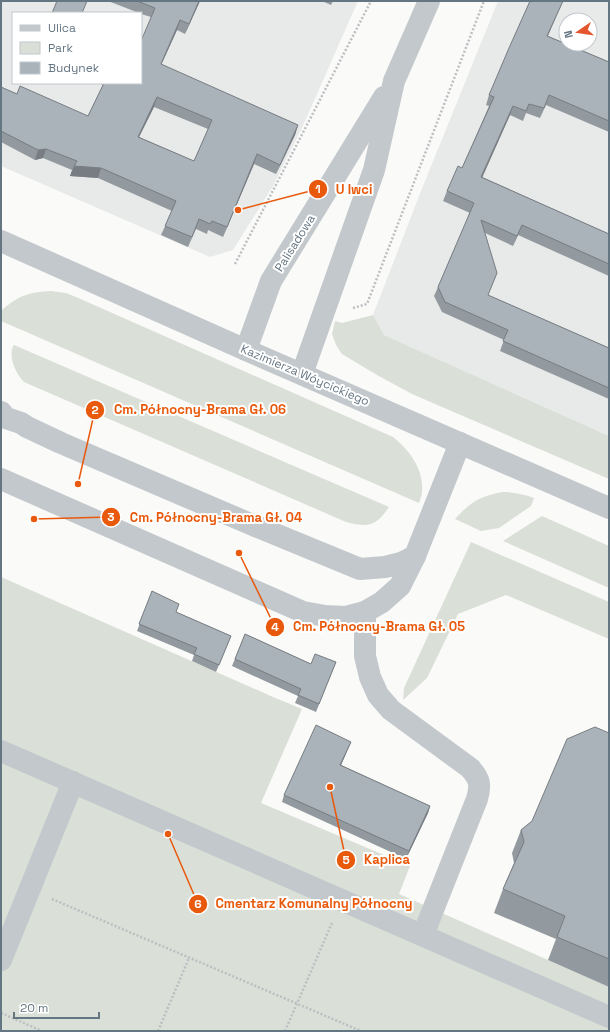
<svg xmlns="http://www.w3.org/2000/svg" width="610" height="1032" viewBox="0 0 610 1032" font-family="'Space Grotesk',sans-serif">
<rect width="100%" height="100%" fill="#fafaf8"/>
<!-- built -->
<g fill="#e8e9e9" fill-rule="evenodd">
<path d="M1 1H358L302 128 273 186 233 250 210 257 1 166ZM13 13H141V83H13Z"/>
<path d="M498 1H609V436L384 335 373 315 421 191ZM566 20H590V44H566Z"/>
</g>
<!-- green -->
<g fill="#dadfd7">
<path d="M51 291 66 293 76 297 393 437C409 450 424 469 422 491 422 495 420 500 419 503L1 321V311C17 296 29 292 51 291Z"/>
<polygon points="373,315 384,335 609,436 609,479 412,394 377,375 342,354 336,345 332,334 335,321 342,323"/>
<path d="M14 345 389 507C376 526 369 528 346 522L24 382C16 374 7 355 14 345Z"/>
<path d="M502 492C513 492 523 494 534 498L531 506 499 528 481 531 455 519C471 502 478 497 502 492Z"/>
<polygon points="542,516 609,546 609,588 503,541"/>
<polygon points="471,542 609,602 609,639 506,595 458,614 427,678 403,700 404,688"/>
<polygon points="1,577 273,697 302,709 261,803 410,866 399,894 609,987 609,1031 1,1031"/>
</g>
<g fill="none" stroke-linecap="round" stroke-linejoin="round">
<!-- path -->
<g stroke="#bbbfc2" stroke-width="2.5" stroke-dasharray="2 2" stroke-linecap="butt">
<polyline points="235,264 371,1"/>
<polyline points="353,308 367,304 484,1"/>
<polyline points="52,899 361,1031"/>
<polyline points="1,1013 42,1031"/>
<polyline points="158,1031 189,958"/>
<polyline points="285,1031 332,923"/>
</g>
<!-- minor -->
<g stroke="#c3c8cc" stroke-width="22">
<polyline points="1,241 246,350 609,508"/>
<polyline points="246,350 271,281 384,97"/>
<polyline points="302,374 374,170 394,81 429,1"/>
<polyline points="1,412 6,418 21,423 27,427 61,443 248,523 360,569 385,567 401,563 415,556"/>
<polyline points="1,479 303,612 325,616 346,617 365,612 382,602 400,586 415,556 460,443"/>
<path d="M365 612V656L370 677 378 695 391 710 470 768C480 779 481 785 477 799L423 935"/>
<polyline points="1,751 609,1017"/>
<polyline points="1,960 73,782"/>
</g>
</g>
<!-- wall -->
<g fill="#929a9f" fill-rule="evenodd">
<path d="M108 1H200L185 34 177 30 161 65 298 125 295 135 276 174 254 164 223 237 208 230 207 234 196 229 188 247 161 235 172 211 98 178 70 176 72 170 43 158 35 160 1 142V87L17 94 88 116 103 85 99 83H141L151 17 141 14V13H139ZM154 107 208 129 194 161 139 137Z"/>
<polygon points="322,1 333,1 331,5"/>
<polygon points="532,2 548,36 609,62 609,132 546,105 540,118 526,113 523,121 510,115 482,177 609,234 609,276 518,235 513,246 485,233 488,295 609,348 609,399 500,351 504,340 442,312 434,296 438,287 470,213 443,201 447,191 462,168 489,106 486,105 489,95"/>
<polygon points="152,591 176,612 231,636 216,672 192,661 194,655 137,631"/>
<polygon points="245,634 311,664 336,662 316,712 295,703 298,696 232,666"/>
<polygon points="609,733 609,987 548,960 556,939 494,913 503,889 514,863 512,853 521,830 532,821"/>
<polygon points="351,742 341,765 430,806 428,813 406,859 282,802 284,795"/>
</g>
<!-- shaded-wall -->
<g fill="#777d82">
<polygon points="199,1 200,1 185,34 189,24"/>
<polygon points="563,1 544,45 547,36"/>
<polygon points="180,20 177,30 157,74 161,64"/>
<polygon points="157,97 154,107 134,147 138,137"/>
<polygon points="513,106 510,115 478,187 481,177"/>
<polygon points="298,125 295,135 276,174 280,165"/>
<polygon points="46,149 43,158 35,160 38,150"/>
<polygon points="257,154 254,164 223,237 227,227"/>
<polygon points="74,166 101,168 98,178 70,176"/>
<polygon points="522,225 518,235 513,246 517,236"/>
<polygon points="351,742 348,749 338,772 340,765"/>
<polygon points="430,806 428,813 406,859 409,851"/>
</g>
<!-- building -->
<g fill="#aab3b9" stroke="#777d82" fill-rule="evenodd">
<polygon points="57,1 87,1 82,13 52,13"/>
<path d="M137 1H199L189 24 180 20 161 64 298 125 280 165 257 154 227 227 212 221 210 224 199 219 192 237 165 226 176 201 101 168 74 166 77 161 46 149 38 150 1 131V87L17 94 20 86 88 116 104 83H141V41L155 8ZM157 97 212 120 194 161 138 137Z"/>
<polygon points="530,1 532,2 533,1 563,1 547,36 609,62 609,121 549,95 544,108 529,104 526,111 513,106 481,177 609,234 609,264 522,225 517,236 481,220 497,273 488,295 609,348 609,388 503,341 508,330 445,302 438,287 474,203 447,191 458,166 462,168 494,97 489,95 509,48"/>
<polygon points="152,591 179,604 176,612 231,636 219,665 194,654 197,648 139,624"/>
<polygon points="245,634 311,664 315,654 336,662 319,704 298,695 301,689 235,659"/>
<polygon points="316,725 351,742 340,765 430,806 409,851 284,795"/>
<polygon points="595,727 609,733 609,959 557,937 565,916 503,889 524,842 521,830 532,821 567,739"/>
</g>
<g text-anchor="middle" dominant-baseline="central" stroke-width="4" stroke-linejoin="round" paint-order="stroke">
<!-- street labels -->
<g font-size="12" fill="#657683" stroke="#fff">
<text transform="translate(295 243) rotate(-58)">Palisadowa</text>
<text transform="translate(305 375) rotate(23)">Kazimierza Wóycickiego</text>
</g>
</g>
<!-- callouts -->
<path fill="none" stroke="#e8590c" stroke-width="1.5" d="M238 210L318 189M78 484L95 410M34 519L111 517M239 553L275 627M330 787L346 860M168 834L198 904"/>
<g fill="#e8590c" stroke="#fff" stroke-width="1.5">
<circle cx="238" cy="210" r="4"/>
<circle cx="78" cy="484" r="4"/>
<circle cx="34" cy="519" r="4"/>
<circle cx="239" cy="553" r="4"/>
<circle cx="330" cy="787" r="4"/>
<circle cx="168" cy="834" r="4"/>
<circle cx="318" cy="189" r="10"/>
<circle cx="95" cy="410" r="10"/>
<circle cx="111" cy="517" r="10"/>
<circle cx="275" cy="627" r="10"/>
<circle cx="346" cy="860" r="10"/>
<circle cx="198" cy="904" r="10"/>
</g>
<g font-size="12" text-anchor="middle" font-weight="bold" fill="#fff">
<text x="318" y="193">1</text>
<text x="95" y="414">2</text>
<text x="111" y="521">3</text>
<text x="275" y="631">4</text>
<text x="346" y="864">5</text>
<text x="198" y="908">6</text>
</g>
<g font-size="13" text-anchor="middle" font-weight="bold" fill="#e8590c" stroke="#fff" stroke-width="4" stroke-linejoin="round" paint-order="stroke">
<text x="354" y="194">U Iwci</text>
<text x="200" y="414">Cm. Północny-Brama Gł. 06</text>
<text x="216" y="522">Cm. Północny-Brama Gł. 04</text>
<text x="379" y="631">Cm. Północny-Brama Gł. 05</text>
<text x="387" y="864">Kaplica</text>
<text x="314" y="908">Cmentarz Komunalny Północny</text>
</g>
<!-- border -->
<rect width="610" height="1032" fill="none" stroke="#657683" stroke-width="4"/>
<!-- legend -->
<rect x="12" y="12" width="130" height="72" fill="#ffffff" stroke="#c1c8cd"/>
<rect x="20" y="25" width="20" height="6" fill="#c3c8cc" stroke="#c1c8cd"/>
<text x="48" y="32" font-size="12" fill="#657683">Ulica</text>
<rect x="20" y="42" width="20" height="12" fill="#dadfd7" stroke="#c1c8cd"/>
<text x="48" y="52" font-size="12" fill="#657683">Park</text>
<rect x="20" y="62" width="20" height="12" fill="#aab3b9" stroke="#c1c8cd"/>
<text x="48" y="72" font-size="12" fill="#657683">Budynek</text>
<!-- north arrow -->
<g transform="translate(578 32) rotate(257)"><circle r="19" fill="#ffffff" stroke="#c1c8cd"/>
<path d="M0-3L7 15L0 10L-7 15Z" fill="#e4572e"/>
<text y="-6" font-size="11" font-weight="bold" text-anchor="middle" fill="#657683">N</text>
</g>
<!-- scale -->
<path d="M14 1012v6h85v-6" fill="none" stroke="#657683" stroke-width="2"/>
<text x="20" y="1012" font-size="12" fill="#657683" stroke="#ffffff" stroke-width="3" paint-order="stroke">20 m</text>
</svg>
